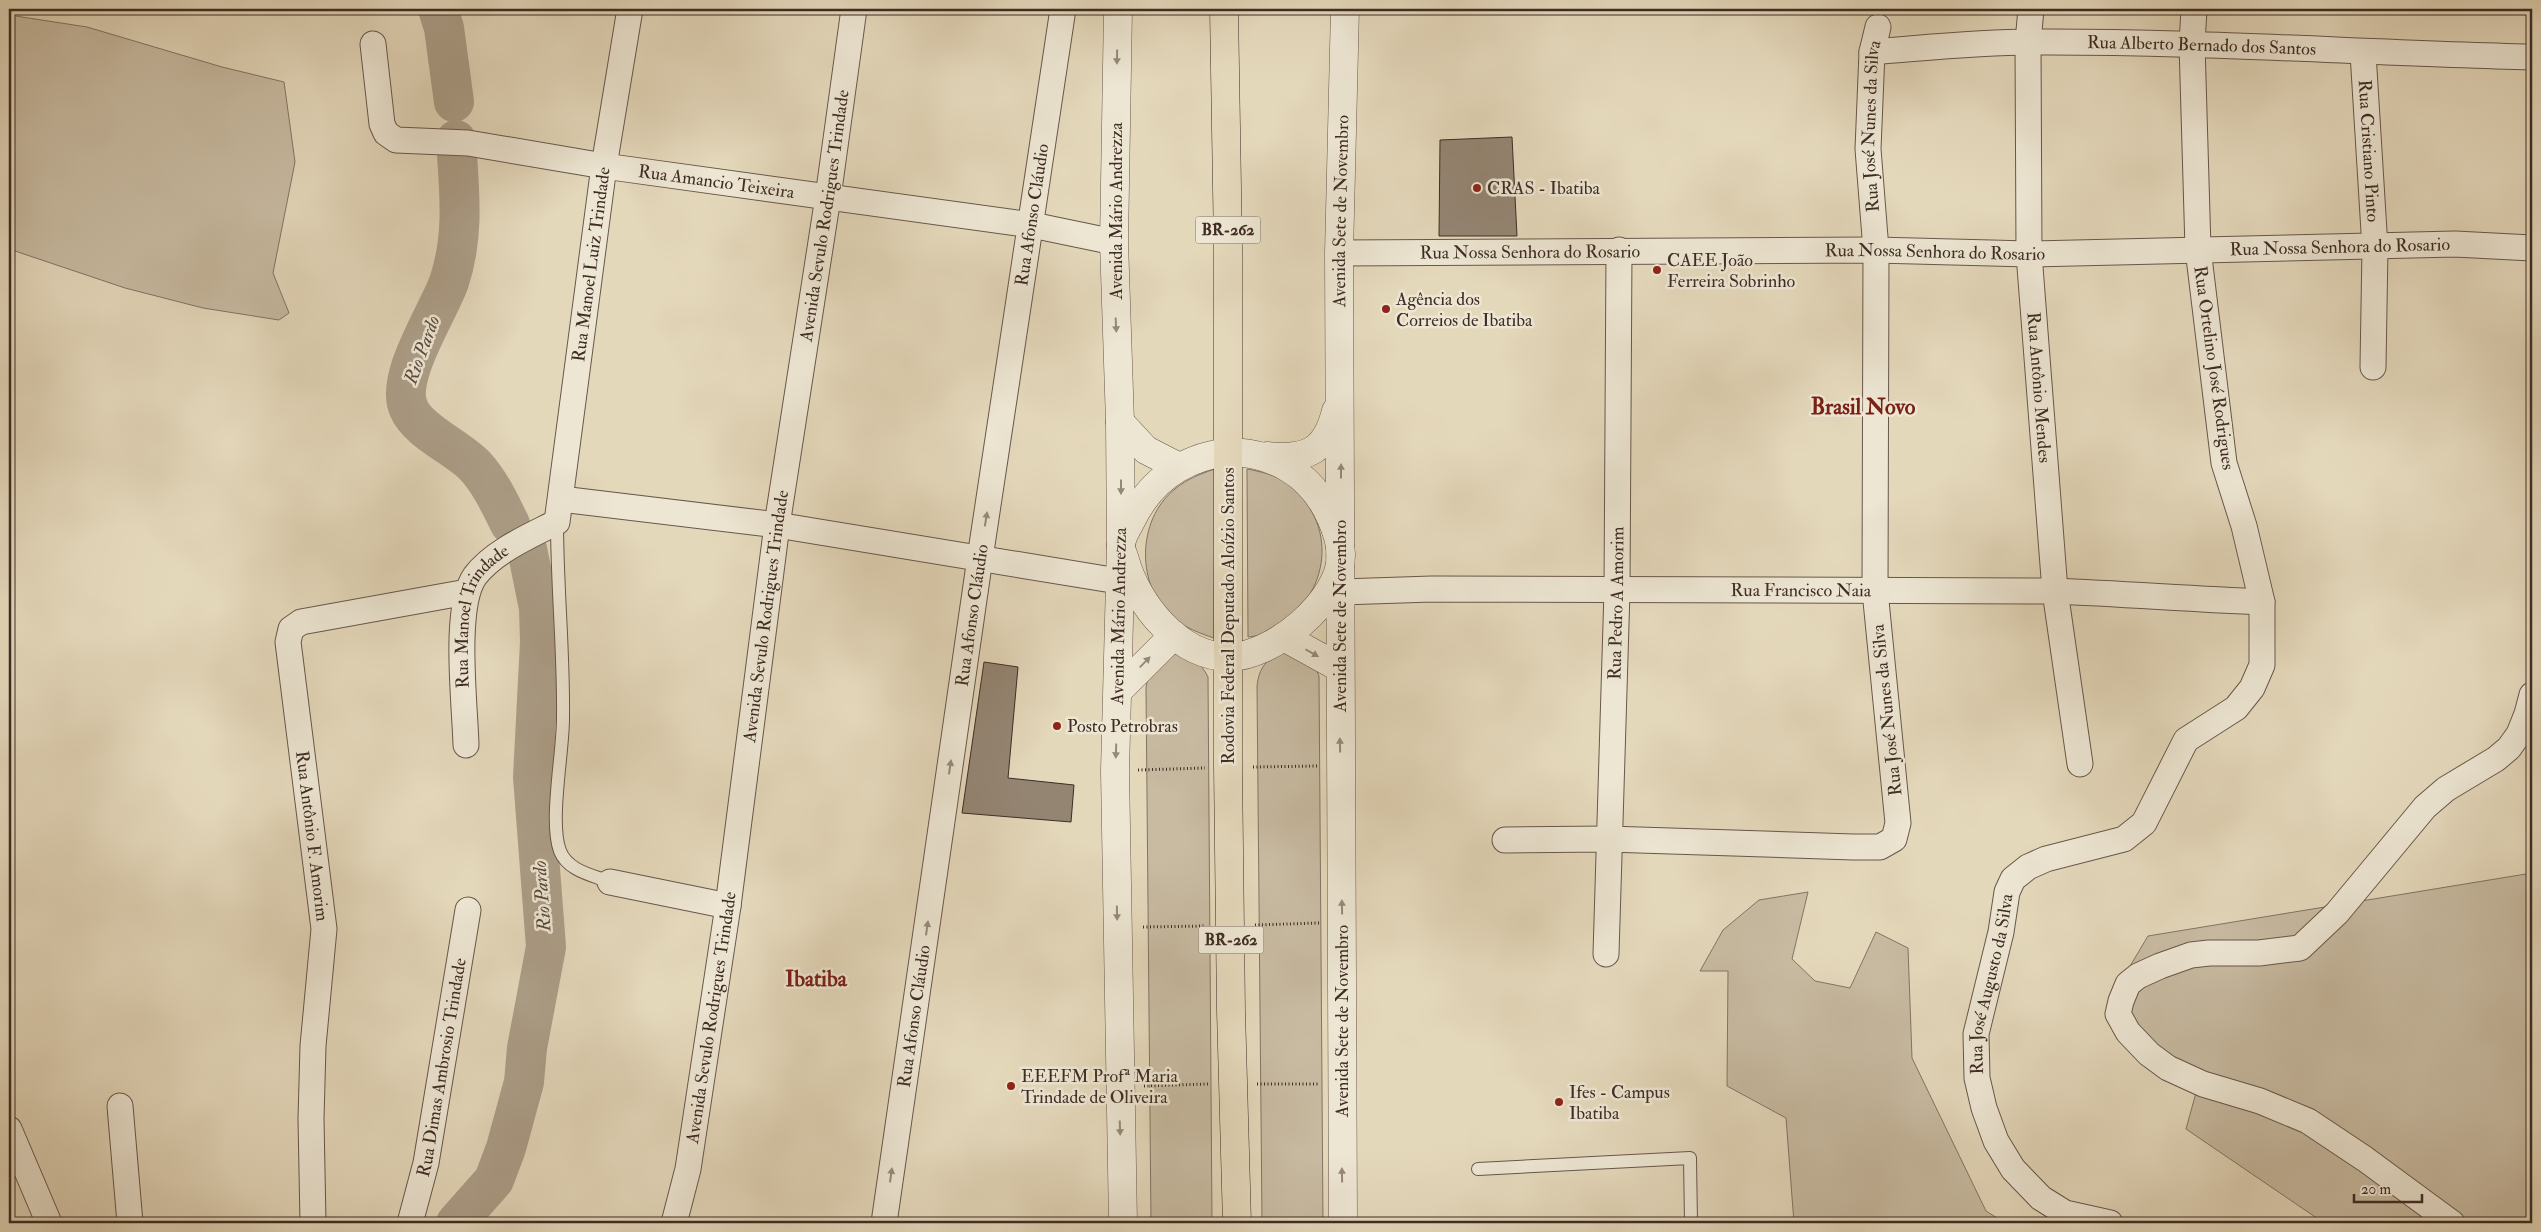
<svg xmlns="http://www.w3.org/2000/svg" width="2541" height="1232" viewBox="0 0 2541 1232" font-family="'IM FELL Double Pica',serif">
<rect width="100%" height="100%" fill="#e4d8bb"/>
<filter id="stains"><feTurbulence type="fractalNoise" baseFrequency=".004" numOctaves="4"/><feColorMatrix values="0 0 0 0 .2 0 0 0 0 .09 0 0 0 0 .02 0 0 0 .5 -.17"/></filter>
<radialGradient id="worn" r=".72"><stop offset=".6" stop-color="#630" stop-opacity="0"/><stop offset="1" stop-color="#630" stop-opacity=".3"/></radialGradient>
<!-- green -->
<g fill="#c8bba2" stroke="#837464">
<polygon points="9,15 87,27 222,67 284,82 295,162 273,273 289,313 279,320 203,308 125,288 9,249"/>
<path d="M1215 469 1214 638C1199 633 1186 628 1173 618 1136 587 1136 520 1175 489 1187 479 1200 474 1215 469Z"/>
<path d="M1247 469C1262 472 1277 475 1289 485 1342 528 1328 601 1270 631 1264 635 1255 636 1248 637Z"/>
<path d="M1283 652 1314 665 1319 676 1323 1223H1262L1257 686C1259 668 1266 659 1283 652Z"/>
<path d="M1172 654C1189 654 1201 662 1208 677L1212 1223H1151L1146 688 1148 676Z"/>
<polygon points="2532,873 2532,1223 2324,1223 2186,1129 2197,1089 2108,1003 2148,936"/>
<polygon points="1808,892 1792,959 1815,981 1850,988 1876,932 1908,948 1912,1058 1986,1211 2005,1223 1794,1223 1786,1118 1727,1086 1728,971 1700,971 1723,930 1759,900"/>
</g>
<g fill="none" stroke-linecap="round" stroke-linejoin="round">
<!-- river -->
<g stroke="#ac9e88" stroke-width="40">
<polyline points="438,9 444,28 454,102"/>
<path d="M456 140C459 189 465 234 449 282 438 313 394 378 409 409 418 431 458 448 475 466 490 482 500 504 510 524"/>
<polyline points="456,1223 494,1180 506,1148 524,1082 527,1048 546,947 533,777 540,642 539,608 527,549"/>
</g>
</g>
<!-- building -->
<g fill="#948573" stroke="#3e2c25">
<polygon points="1512,137 1517,236 1439,236 1440,140"/>
<polygon points="984,662 1018,667 1008,778 1074,785 1071,822 962,813"/>
</g>
<g fill="none" stroke-linecap="round" stroke-linejoin="round">
<!-- service casing -->
<g stroke="#68574a" stroke-width="14">
<g id="service">
<path d="M557 522C557 588 564 653 563 719 563 753 549 822 560 851 568 871 592 875 610 882"/>
<polyline points="1478,1169 1690,1158 1691,1223"/>
</g>
</g>
<!-- minor casing -->
<g stroke="#68574a" stroke-width="27">
<g id="minor">
<path id="s1" d="M2031 9 2028 42 2029 254 2055 591 2080 764"/>
<path id="s2" d="M373 44 382 124 386 133 396 140 468 143 604 166 1032 225 1114 242"/>
<path id="s3" d="M1872 52C1924 48 1978 42 2030 42 2198 41 2365 53 2532 57"/>
<path id="s4" d="M2363 53 2375 248 2373 367"/>
<path id="s5" d="M1339 253 1876 250 2029 254 2455 244 2532 248"/>
<polyline points="561,499 777,525 1118,581"/>
<path id="s6" d="M1341 592 1432 589 2055 591C2124 594 2193 599 2262 602"/>
<path id="s7" d="M466 745C465 705 453 607 475 576 494 551 530 536 557 522L604 166 630 9"/>
<path id="s8" d="M1505 840 1608 839 1853 847H1880L1894 839 1898 823 1875 591 1876 250 1868 149 1872 52 1878 27"/>
<polyline points="610,882 728,906"/>
<path id="s9" d="M1606 954 1617 591 1619 250"/>
<polyline points="120,1106 130,1223"/>
<polyline points="9,1129 49,1223"/>
<polyline points="313,1223 311,1119 313,1046 324,929 288,642 291,629 301,622 467,592"/>
<path id="s10" d="M410 1223 426 1163 468 910"/>
<path id="s11" d="M674 1223 688 1169 728 906 777 525 828 197 854 9"/>
<path id="s12" d="M884 1223 980 558 1063 9"/>
<path id="s13" d="M2110 1223 2065 1213 2041 1198 2013 1169 1996 1141 1984 1108 1977 1078 1976 1034 2001 932 2007 892 2013 879 2028 867 2046 859 2124 839 2144 823 2186 740 2236 708 2252 688 2262 665V602L2244 526 2224 463 2198 249 2192 44 2194 9"/>
<polyline points="2452,1223 2365,1159 2308,1121 2260,1101 2203,1084 2168,1068 2149,1054 2128,1032 2118,1014 2121,1001 2128,984 2138,976 2160,966 2191,955 2209,953 2259,953 2300,948 2337,913 2425,807 2446,789 2496,759 2509,748 2519,734 2527,714 2532,695"/>
</g>
</g>
<!-- tertiary casing -->
<g stroke="#68574a" stroke-width="29">
<g id="tertiary">
<polyline points="1118,9 1114,242 1120,422 1121,545 1115,771 1123,1223"/>
<polyline points="1120,422 1146,450 1179,467"/>
<path d="M1227 452C1273 452 1312 474 1331 518 1336 529 1340 542 1341 554 1342 600 1273 657 1229 657 1179 657 1137 604 1125 560 1124 556 1121 550 1121 546 1121 538 1127 528 1131 521 1150 481 1183 458 1227 452Z"/>
<path d="M1267 456C1308 460 1326 451 1336 411"/>
<polyline points="1284,637 1340,668"/>
<polyline points="1118,691 1174,635"/>
<path id="s14" d="M1343 1223 1339 253 1345 9"/>
</g>
</g>
<!-- trunk casing -->
<g stroke="#3e2c25" stroke-width="29">
<polyline id="trunk" points="1224,9 1228,247 1228,767 1231,1011 1237,1223"/>
</g>
<!-- path -->
<g stroke="#3e2c25" stroke-width="3" stroke-dasharray="1 2.5" stroke-linecap="butt">
<polyline points="1253,767 1317,766"/>
<polyline points="1138,770 1205,768"/>
<polyline points="1255,925 1319,923"/>
<polyline points="1143,927 1206,926"/>
<polyline points="1257,1084 1318,1084"/>
<polyline points="1144,1086 1208,1084"/>
</g>
<!-- service -->
<use href="#service" stroke="#ede6d3" stroke-width="12"/>
<!-- minor -->
<use href="#minor" stroke="#ede6d3" stroke-width="25"/>
<!-- tertiary -->
<use href="#tertiary" stroke="#ede6d3" stroke-width="28"/>
<!-- trunk -->
<use href="#trunk" stroke="#e4d8bb" stroke-width="28"/>
</g>
<!-- one-way arrows -->
<defs><path id="oneway-solid" d="M-6-.8H1V-3.2L6.5 0L1 3.2V.8H-6Z" transform="scale(1.25)"/></defs>
<g fill="#96897c">
<use href="#oneway-solid" transform="translate(1117 57) rotate(91)"/>
<use href="#oneway-solid" transform="translate(1116 325) rotate(87)"/>
<use href="#oneway-solid" transform="translate(1341 471) rotate(-90)"/>
<use href="#oneway-solid" transform="translate(1121 487) rotate(90)"/>
<use href="#oneway-solid" transform="translate(986 519) rotate(-81)"/>
<use href="#oneway-solid" transform="translate(1312 653) rotate(30)"/>
<use href="#oneway-solid" transform="translate(1145 662) rotate(-46)"/>
<use href="#oneway-solid" transform="translate(1340 745) rotate(-91)"/>
<use href="#oneway-solid" transform="translate(1116 751) rotate(92)"/>
<use href="#oneway-solid" transform="translate(950 767) rotate(-82)"/>
<use href="#oneway-solid" transform="translate(1342 907) rotate(-91)"/>
<use href="#oneway-solid" transform="translate(1117 913) rotate(89)"/>
<use href="#oneway-solid" transform="translate(927 928) rotate(-82)"/>
<use href="#oneway-solid" transform="translate(1120 1128) rotate(88)"/>
<use href="#oneway-solid" transform="translate(891 1175) rotate(-82)"/>
<use href="#oneway-solid" transform="translate(1342 1175) rotate(-91)"/>
</g>
<!-- markers -->
<g fill="#8f2418" stroke="#ede6d3" stroke-width="2">
<circle cx="1477" cy="188" r="5"/>
<circle cx="1657" cy="270" r="5"/>
<circle cx="1386" cy="309" r="5"/>
<circle cx="1057" cy="726" r="5"/>
<circle cx="1011" cy="1086" r="5"/>
<circle cx="1559" cy="1102" r="5"/>
</g>
<g text-anchor="middle" dominant-baseline="central" stroke-width="5" stroke-linejoin="round" paint-order="stroke">
<!-- shield labels -->
<g fill="#ede6d3" stroke="#726459" stroke-width="1">
<rect x="1195.5" y="216.5" width="65" height="27" rx="4"/>
<rect x="1198.5" y="926.5" width="65" height="27" rx="4"/>
</g>
<g font-size="16" font-weight="bold" fill="#3e2c25">
<text x="1228" y="230">BR-262</text>
<text x="1231" y="940">BR-262</text>
</g>
<!-- street labels -->
<g font-size="18" fill="#3e2c25" stroke="#ede6d3">
<text stroke="none"><textPath href="#s3" startOffset="330">Rua Alberto Bernado dos Santos</textPath></text>
<text stroke="none"><textPath href="#s8" startOffset="1106">Rua José Nunes da Silva</textPath></text>
<text stroke="none"><textPath href="#s4" startOffset="98">Rua Cristiano Pinto</textPath></text>
<text stroke="none"><textPath href="#s2" startOffset="426">Rua Amancio Teixeira</textPath></text>
<text transform="translate(1116 211) rotate(-90)">Avenida Mário Andrezza</text>
<text stroke="none"><textPath href="#s14" startOffset="1012">Avenida Sete de Novembro</textPath></text>
<text stroke="none"><textPath href="#s12" startOffset="1019">Rua Afonso Cláudio</textPath></text>
<text stroke="none"><textPath href="#s11" startOffset="1019">Avenida Sevulo Rodrigues Trindade</textPath></text>
<text stroke="none"><textPath href="#s5" startOffset="1001">Rua Nossa Senhora do Rosario</textPath></text>
<text stroke="none"><textPath href="#s5" startOffset="191">Rua Nossa Senhora do Rosario</textPath></text>
<text stroke="none"><textPath href="#s5" startOffset="596">Rua Nossa Senhora do Rosario</textPath></text>
<text stroke="none"><textPath href="#s7" startOffset="530">Rua Manoel Luiz Trindade</textPath></text>
<text transform="translate(2214 368) rotate(82)">Rua Ortelino José Rodrigues</text>
<text stroke="none"><textPath href="#s1" startOffset="379">Rua Antônio Mendes</textPath></text>
<text stroke="none"><textPath href="#s6" startOffset="460">Rua Francisco Naia</textPath></text>
<text stroke="none"><textPath href="#s9" startOffset="351">Rua Pedro A Amorim</textPath></text>
<text stroke="none"><textPath href="#s11" startOffset="614">Avenida Sevulo Rodrigues Trindade</textPath></text>
<text stroke="none"><textPath href="#s12" startOffset="614">Rua Afonso Cláudio</textPath></text>
<text transform="translate(1119 616) rotate(-89)">Avenida Mário Andrezza</text>
<text transform="translate(1228 616) rotate(-90)">Rodovia Federal Deputado Aloízio Santos</text>
<text transform="translate(1340 616) rotate(-90)">Avenida Sete de Novembro</text>
<text stroke="none"><textPath href="#s7" startOffset="135">Rua Manoel Trindade</textPath></text>
<text transform="translate(1887 710) rotate(-96)">Rua José Nunes da Silva</text>
<text transform="translate(312 836) rotate(83)">Rua Antônio F. Amorim</text>
<text stroke="none"><textPath href="#s13" startOffset="309">Rua José Augusto da Silva</textPath></text>
<text stroke="none"><textPath href="#s12" startOffset="209">Rua Afonso Cláudio</textPath></text>
<text stroke="none"><textPath href="#s11" startOffset="209">Avenida Sevulo Rodrigues Trindade</textPath></text>
<text transform="translate(1342 1021) rotate(-90)">Avenida Sete de Novembro</text>
<text stroke="none"><textPath href="#s10" startOffset="159">Rua Dimas Ambrosio Trindade</textPath></text>
</g>
<!-- poi labels -->
<g font-size="18" fill="#3e2c25" stroke="#ede6d3" text-anchor="start">
<text x="1487" y="188">CRAS - Ibatiba</text>
<text x="1667" y="260">CAEE João<tspan x="1667" dy="21">Ferreira Sobrinho</tspan></text>
<text x="1396" y="299">Agência dos<tspan x="1396" dy="21">Correios de Ibatiba</tspan></text>
<text x="1067" y="726">Posto Petrobras</text>
<text x="1021" y="1076">EEEFM Profª Maria<tspan x="1021" dy="21">Trindade de Oliveira</tspan></text>
<text x="1569" y="1092">Ifes - Campus<tspan x="1569" dy="21">Ibatiba</tspan></text>
</g>
<!-- water labels -->
<g font-size="19" font-style="italic" fill="#5a483e" stroke="#ede6d3">
<text transform="translate(422 350) rotate(-70)">Rio Pardo</text>
<text transform="translate(542 896) rotate(-94)">Rio Pardo</text>
</g>
<!-- district labels -->
<g font-size="22" font-weight="bold" fill="#7a1f14" stroke="#ede6d3">
<text x="1863" y="407">Brasil Novo</text>
<text x="816" y="979">Ibatiba</text>
</g>
</g>
<!-- margin -->
<rect width="2541" height="1232" fill="none" stroke="#e4d8bb" stroke-width="30"/>
<rect x="10" y="10" width="2521" height="1212" fill="none" stroke="#3e2c25" stroke-width="2.5"/>
<rect x="15" y="15" width="2511" height="1202" fill="none" stroke="#3e2c25"/>
<!-- scale -->
<path d="M2354 1194v8h68v-8" fill="none" stroke="#3e2c25" stroke-width="2.5"/>
<text x="2361" y="1194" font-size="15" fill="#3e2c25" stroke="#ede6d3" stroke-width="4" paint-order="stroke">20 m</text>
<rect width="100%" height="100%" filter="url(#stains)"/>
<rect width="100%" height="100%" fill="url(#worn)"/>
</svg>
